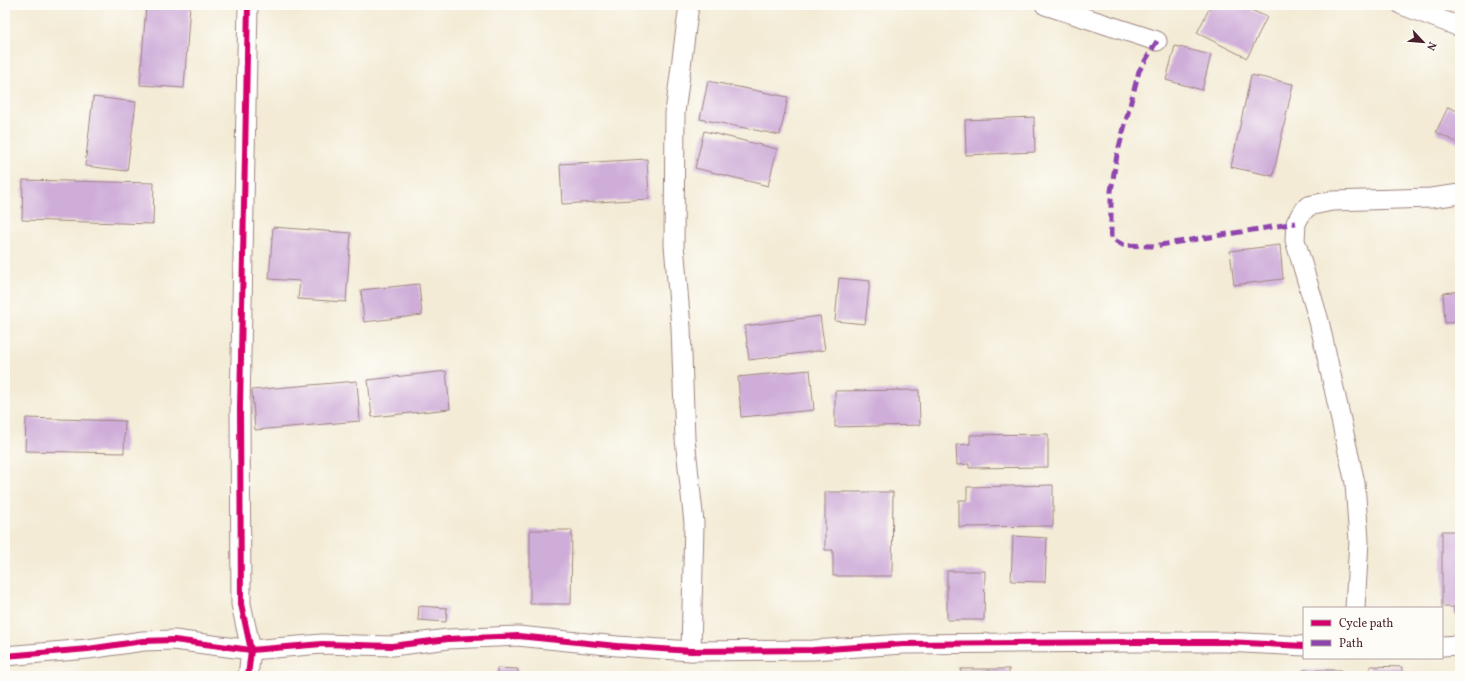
<svg xmlns="http://www.w3.org/2000/svg" width="1465" height="681" viewBox="0 0 1465 681" font-family="Vollkorn,serif">
<rect width="100%" height="100%" fill="#fdfcf7"/>
<filter id="ink" filterUnits="userSpaceOnUse"><feTurbulence type="fractalNoise" baseFrequency=".025" numOctaves="2"/><feDisplacementMap in="SourceGraphic" scale="8" xChannelSelector="R" yChannelSelector="G"/><feConvolveMatrix kernelMatrix="1 2 1 2 8 2 1 2 1" color-interpolation-filters="sRGB"/></filter>
<filter id="wash" filterUnits="userSpaceOnUse"><feTurbulence type="fractalNoise" baseFrequency=".012" numOctaves="4" result="noise"/><feDisplacementMap in="SourceGraphic" scale="16" xChannelSelector="R" yChannelSelector="G"/><feGaussianBlur stdDeviation="0.9" result="paint"/><feColorMatrix in="noise" values="0 0 0 0 0 0 0 0 0 0 0 0 0 0 0 0 0 1.4 0 .05"/><feComposite in="paint" operator="in"/></filter>
<g filter="url(#wash)">
<rect width="100%" height="100%" fill="#f3ebd5"/>
<g id="blocks">
<!-- building -->
<g fill="#cfadd9">
<polygon points="146,5 190,5 184,88 140,85"/>
<polygon points="1211,5 1254,5 1251,10 1267,17 1247,58 1197,33"/>
<polygon points="1175,46 1211,55 1202,90 1166,80"/>
<polygon points="1251,75 1293,84 1273,176 1231,167"/>
<polygon points="708,81 788,97 780,135 700,119"/>
<polygon points="93,97 136,102 127,171 85,166"/>
<polygon points="1448,107 1460,112 1460,144 1436,132"/>
<polygon points="1034,117 1035,152 966,155 965,120"/>
<polygon points="704,131 777,149 768,186 695,168"/>
<polygon points="647,159 649,199 562,204 560,164"/>
<polygon points="23,180 154,183 153,224 22,220"/>
<polygon points="273,227 351,233 346,302 298,299 300,281 269,279"/>
<polygon points="1280,245 1283,279 1234,285 1230,251"/>
<polygon points="839,278 870,281 865,324 835,321"/>
<polygon points="419,284 422,315 364,322 361,290"/>
<polygon points="1460,291 1460,322 1445,323 1443,293"/>
<polygon points="820,316 825,350 749,360 745,326"/>
<polygon points="810,370 814,410 741,417 738,377"/>
<polygon points="446,371 450,409 372,417 368,380"/>
<polygon points="357,381 360,421 255,430 252,390"/>
<polygon points="919,390 920,425 835,427 835,391"/>
<polygon points="26,418 125,421 124,453 25,451"/>
<polygon points="1048,434 1048,467 969,468 969,464 957,465 956,445 970,444 970,435"/>
<polygon points="1053,485 1053,526 959,527 959,500 967,500 967,487"/>
<polygon points="825,492 893,492 892,576 833,576 833,550 825,550"/>
<polygon points="530,530 572,530 571,604 530,604"/>
<polygon points="1442,531 1460,531 1460,614 1454,614 1454,607 1442,607"/>
<polygon points="1013,536 1047,538 1045,582 1011,581"/>
<polygon points="947,571 985,571 984,620 947,620"/>
<polygon points="419,606 447,608 446,622 418,620"/>
<polygon points="1370,666 1402,667 1402,676 1370,676"/>
<polygon points="497,668 518,669 517,676 497,676"/>
<rect x="961" y="669" width="48" height="7"/>
<rect x="1303" y="670" width="38" height="6"/>
<polygon points="719,674 762,675 762,676 718,676"/>
</g>
</g>
</g>
<g filter="url(#ink)">
<use href="#blocks" fill-opacity="0" stroke="#9e8580" stroke-width="1"/>
<g fill="none" stroke-linecap="round" stroke-linejoin="round">
<!-- street casing -->
<g stroke="#9e8580" stroke-width="21">
<g id="street">
<polyline points="248,5 240,407 241,604 251,650 248,676"/>
<polyline points="689,5 675,113 674,245 681,327 685,439 694,523 691,651"/>
<polyline points="1045,5 1157,41"/>
<polyline points="1402,5 1460,27"/>
<polyline points="1355,608 1359,541 1355,483 1319,321 1295,240 1296,223 1301,214 1308,206 1332,201 1431,198 1460,194"/>
<polyline points="1442,646 1460,645"/>
<polyline points="5,656 88,649 143,641 174,640 251,650 322,644 392,646 448,639 518,636 617,646 691,651 813,650 903,644 1134,642 1226,642 1304,646"/>
</g>
</g>
<!-- street -->
<use href="#street" stroke="#fff" stroke-width="19"/>
<!-- quiet -->
<polyline stroke="#8e44ad" stroke-width="5" stroke-dasharray="10 5" stroke-linecap="butt" points="1157,41 1139,71 1117,155 1111,191 1111,238 1123,245 1154,246 1296,223"/>
<!-- cycleway casing -->
<g stroke="#fdfcf7" stroke-width="8">
<g id="cycleway">
<polyline points="248,5 240,407 241,604 251,650 248,676"/>
<polyline points="5,656 88,649 143,641 174,640 251,650 322,644 392,646 448,639 518,636 617,646 691,651 813,650 903,644 1134,642 1226,642 1304,646"/>
</g>
</g>
<!-- cycleway -->
<use href="#cycleway" stroke="#d6006c" stroke-width="6"/>
</g>
</g>
<!-- margin -->
<rect width="1465" height="681" fill="none" stroke="#fdfcf7" stroke-width="20"/>
<!-- legend -->
<rect x="1303" y="607" width="140" height="52" fill="#fdfcf7" stroke="#b5a4a5"/>
<rect x="1311" y="620" width="20" height="6" fill="#d6006c" stroke="#b5a4a5"/>
<text x="1339" y="627" font-size="12" fill="#4a1f2b">Cycle path</text>
<rect x="1311" y="640" width="20" height="6" fill="#8e44ad" stroke="#b5a4a5"/>
<text x="1339" y="647" font-size="12" fill="#4a1f2b">Path</text>
<!-- north arrow -->
<g transform="translate(1423 42) rotate(116)" stroke="#fdfcf7" stroke-width="3" paint-order="stroke">
<path d="M0-3L7 15L0 10L-7 15Z" fill="#4a1f2b"/>
<text y="-6" font-size="11" font-weight="bold" text-anchor="middle" fill="#4a1f2b">N</text>
</g>
</svg>
